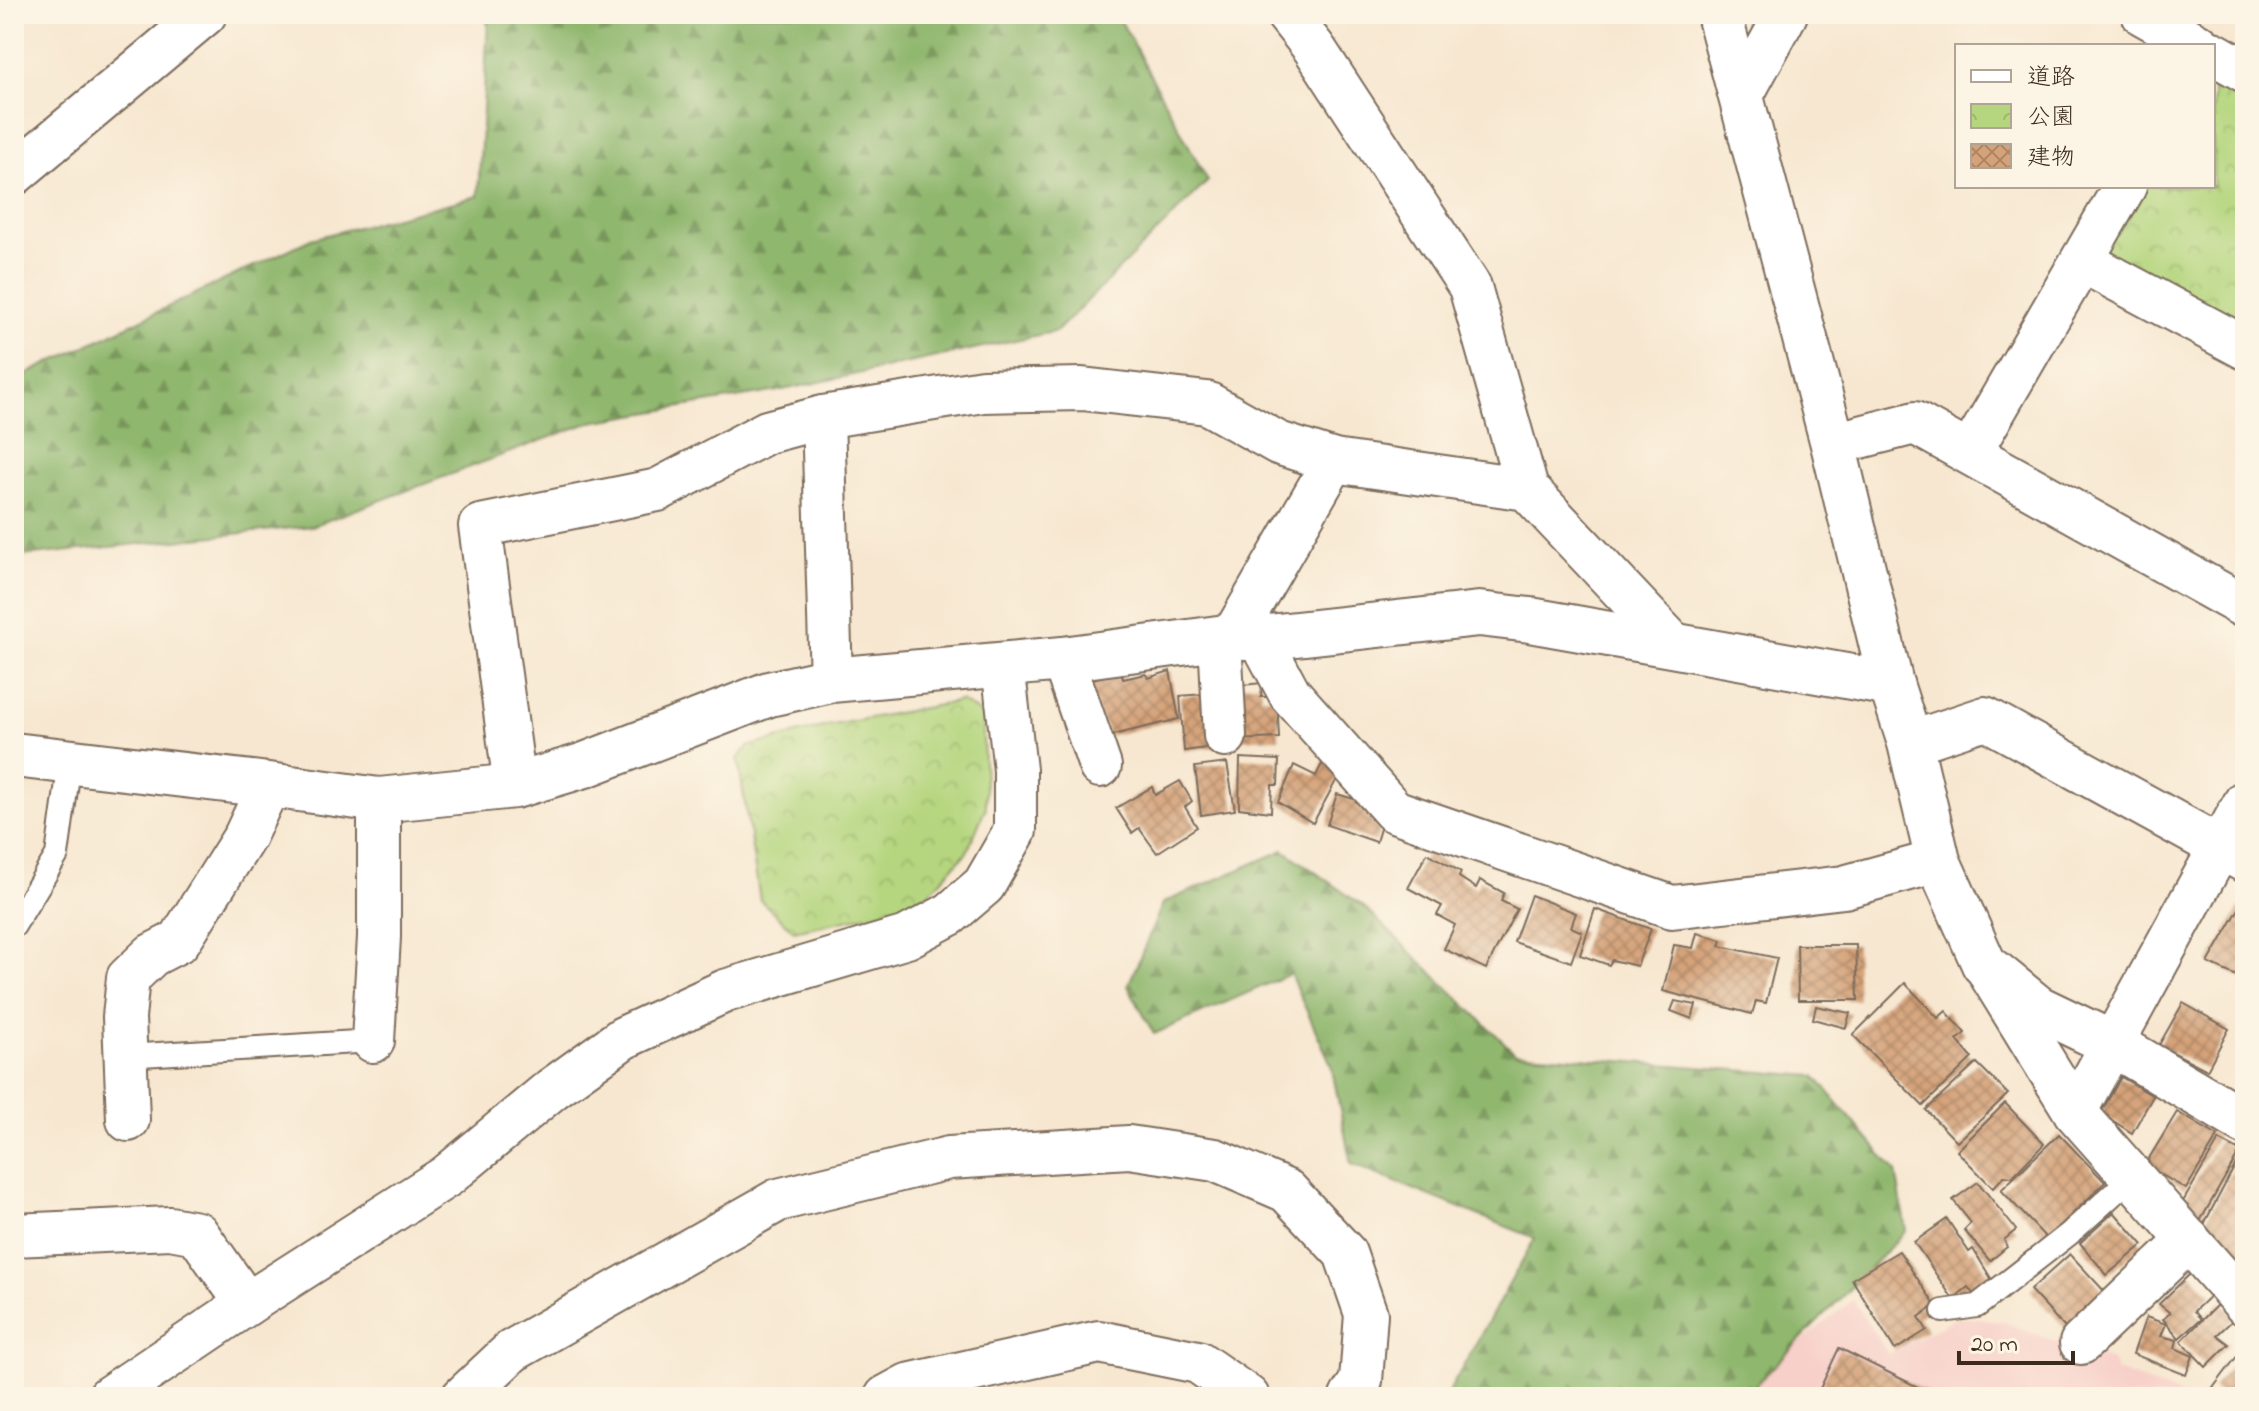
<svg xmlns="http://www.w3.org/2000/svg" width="2259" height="1411" viewBox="0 0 2259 1411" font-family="'Indie Flower','Klee One',sans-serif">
<defs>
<pattern id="forest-firs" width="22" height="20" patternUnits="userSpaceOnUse" patternTransform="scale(2)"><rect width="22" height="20" fill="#90b76e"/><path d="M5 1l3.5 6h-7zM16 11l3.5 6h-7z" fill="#77955a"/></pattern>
<pattern id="park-crowns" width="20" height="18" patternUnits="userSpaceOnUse" patternTransform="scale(2)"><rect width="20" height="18" fill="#b5d67f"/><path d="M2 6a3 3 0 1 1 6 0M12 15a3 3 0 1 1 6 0" fill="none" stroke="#9db86d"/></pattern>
<pattern id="building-cross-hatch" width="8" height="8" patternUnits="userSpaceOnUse" patternTransform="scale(2)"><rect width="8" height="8" fill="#d5a37a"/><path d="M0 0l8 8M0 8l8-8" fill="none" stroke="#ae8563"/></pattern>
</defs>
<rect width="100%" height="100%" fill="#fcf5e5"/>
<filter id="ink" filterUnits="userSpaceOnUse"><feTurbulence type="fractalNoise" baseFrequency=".0125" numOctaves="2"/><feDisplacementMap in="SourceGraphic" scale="16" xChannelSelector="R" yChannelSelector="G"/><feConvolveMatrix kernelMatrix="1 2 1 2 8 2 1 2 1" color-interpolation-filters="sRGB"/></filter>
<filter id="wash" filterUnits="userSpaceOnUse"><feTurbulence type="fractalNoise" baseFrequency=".006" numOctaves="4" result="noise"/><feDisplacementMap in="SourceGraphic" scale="32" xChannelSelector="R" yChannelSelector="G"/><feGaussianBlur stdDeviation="1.8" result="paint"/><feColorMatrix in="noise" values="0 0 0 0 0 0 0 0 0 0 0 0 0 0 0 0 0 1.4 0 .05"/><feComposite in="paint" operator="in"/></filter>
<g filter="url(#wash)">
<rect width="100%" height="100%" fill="#f7e7d0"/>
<!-- built -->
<polygon fill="#f7d0c9" points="1853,1300 1888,1354 1958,1317 2004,1322 2056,1342 2063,1337 2113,1362 2116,1370 2185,1397 1730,1397"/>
<!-- forest -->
<g fill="url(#forest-firs)" stroke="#667046" stroke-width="2">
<polygon points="480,14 1117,14 1208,181 1057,331 778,391 591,422 312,526 14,557 14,380 311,239 478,196 488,23"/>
<polygon points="1284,850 1363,906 1515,1053 1815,1076 1896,1172 1906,1231 1744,1397 1446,1397 1535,1238 1351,1164 1331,1064 1290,974 1154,1034 1128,986 1163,903"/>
</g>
<!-- park -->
<g fill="url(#park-crowns)" stroke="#78804e" stroke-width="2">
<polygon points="2213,76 2245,94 2245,328 2098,248 2132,186 2213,186"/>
<polygon points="961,701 982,715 986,807 967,852 928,894 897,909 794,931 760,900 738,759 748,747 827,726"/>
</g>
<g id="blocks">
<!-- building -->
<g fill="url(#building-cross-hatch)">
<polygon points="1121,671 1123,679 1146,674 1148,678 1170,671 1179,719 1109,736 1085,681"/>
<polygon points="1262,683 1261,697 1277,697 1279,738 1234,740 1232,686"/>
<polygon points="1216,693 1221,746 1184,751 1180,696"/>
<polygon points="1240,758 1279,760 1278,785 1272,785 1271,812 1239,808"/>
<polygon points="1324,760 1342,770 1313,823 1278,802 1294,765 1316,776"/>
<polygon points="1227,763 1235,810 1201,815 1195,767"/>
<polygon points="1180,781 1192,801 1185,807 1197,827 1157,853 1139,828 1132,833 1116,808 1152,787 1155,795"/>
<polygon points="1337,794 1374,805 1371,819 1382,822 1376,842 1327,825"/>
<polygon points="1427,853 1461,872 1459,877 1476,888 1480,880 1504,893 1501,901 1517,909 1486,969 1444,949 1455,925 1437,915 1442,906 1408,888"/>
<polygon points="1531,895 1576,913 1571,927 1582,932 1571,962 1514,942"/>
<polygon points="2245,898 2245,980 2208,963"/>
<polygon points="1595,909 1651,929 1637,966 1612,960 1609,965 1580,955"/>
<polygon points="1697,933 1722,940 1720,946 1777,958 1766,1003 1756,1001 1752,1014 1663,991 1674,945 1693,948"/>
<polygon points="1797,945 1856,945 1858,1000 1798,1000"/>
<polygon points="1905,983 1938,1018 1946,1011 1965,1033 1957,1040 1972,1058 1923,1106 1853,1035"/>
<polygon points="1675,1001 1696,1005 1692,1019 1671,1011"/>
<polygon points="2183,1003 2229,1029 2207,1070 2159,1045"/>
<polygon points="1816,1006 1850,1013 1846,1028 1813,1019"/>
<polygon points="1977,1063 2008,1094 1957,1142 1926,1110"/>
<polygon points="2121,1077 2153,1096 2132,1133 2101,1113"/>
<polygon points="2005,1103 2044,1144 2012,1177 2004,1176 1993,1188 1957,1151"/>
<polygon points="2177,1112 2218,1136 2186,1189 2145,1165"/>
<polygon points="2059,1134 2105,1182 2047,1239 2001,1190"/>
<polygon points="2219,1140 2240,1151 2199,1223 2181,1205"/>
<polygon points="2239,1158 2245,1161 2245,1248 2236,1264 2204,1224"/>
<polygon points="1978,1182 2016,1230 2004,1240 2007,1247 1990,1261 1964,1230 1971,1223 1953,1200"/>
<polygon points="2114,1212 2143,1245 2107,1275 2080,1243"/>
<polygon points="1947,1219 1969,1252 1973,1249 1992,1280 1973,1294 1968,1287 1953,1299 1914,1242"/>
<polygon points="1899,1251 1935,1305 1919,1317 1927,1330 1895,1350 1852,1279"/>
<polygon points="2070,1254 2106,1293 2066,1329 2030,1290"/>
<polygon points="2191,1273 2212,1294 2194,1311 2201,1319 2179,1338 2163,1319 2170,1313 2159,1304"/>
<polygon points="2221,1301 2236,1317 2217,1335 2229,1344 2206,1367 2181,1341"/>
<polygon points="2146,1317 2166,1324 2161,1336 2177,1340 2175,1348 2193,1356 2186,1375 2133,1354"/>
<polygon points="1839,1348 1938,1397 1816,1397"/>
<polygon points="2238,1355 2245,1362 2245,1397 2225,1397 2213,1388"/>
</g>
</g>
</g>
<g filter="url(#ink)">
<use href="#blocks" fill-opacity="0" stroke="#7d6c5c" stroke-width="2"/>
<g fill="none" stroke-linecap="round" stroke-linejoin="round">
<!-- lane casing -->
<g stroke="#7d6c5c" stroke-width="26">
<g id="lane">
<polyline points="14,926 57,855 70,761"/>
<polyline points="125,1056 373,1041"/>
<polyline points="1943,1311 1977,1306 2069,1234 2132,1177"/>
</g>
</g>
<!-- street casing -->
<g stroke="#7d6c5c" stroke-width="46">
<g id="street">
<polyline points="1287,14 1314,48 1470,287 1527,489"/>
<polyline points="2143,14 2200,46"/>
<polyline points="2213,53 2245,71"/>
<polyline points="1741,97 1786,14"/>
<polyline points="14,174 205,14"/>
<polyline points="2082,261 2245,348"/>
<polyline points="823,417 831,680"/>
<polyline points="1833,444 1915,423 2245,607"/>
<polyline points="1970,453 2125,186"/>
<polyline points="1233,636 1334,461"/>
<polyline points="1220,638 1225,736"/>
<polyline points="1260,638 1290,694 1394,811 1672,907 1844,887 1938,861"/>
<polyline points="1063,659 1100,766"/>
<polyline points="1910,743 1985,718 2245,861"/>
<polyline points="515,786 480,526 658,490 767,432 823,417 983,391 1082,389 1207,403 1278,443 1334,461 1527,489 1674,645"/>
<polyline points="1990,974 2075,1112 2245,1304"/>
<polyline points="373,1041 379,937 379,800"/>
<polyline points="2075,1112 2245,802"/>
<polyline points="128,1120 124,1017 128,978 152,955 179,941 245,836 269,785"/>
<polyline points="14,1235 170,1228 197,1233 247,1304"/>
<polyline points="2081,1343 2189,1240"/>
<polyline points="109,1397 247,1304 447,1176 552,1089 623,1038 725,991 907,937 950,914 984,885 1015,831 1015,770 1003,665"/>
<polyline points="463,1397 512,1351 778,1200 949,1158 1129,1147 1215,1160 1287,1191 1345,1253 1366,1314 1361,1381 1351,1397"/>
<polyline points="886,1397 908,1385 1099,1342 1198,1362 1248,1397"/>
</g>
</g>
<!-- secondary casing -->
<g stroke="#7d6c5c" stroke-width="48">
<g id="secondary">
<polyline points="1719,14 1833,444 1891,684 1910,743 1938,861 1984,964 2038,1008 2113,1044 2245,1122"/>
<polyline points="14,755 269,785 379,800 515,786 585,765 769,694 831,680 1063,659 1233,636 1260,638 1479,614 1530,620 1891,684"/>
</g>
</g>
<!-- lane -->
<use href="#lane" stroke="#fff" stroke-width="22"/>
<!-- street -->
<use href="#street" stroke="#fff" stroke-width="42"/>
<!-- secondary -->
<use href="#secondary" stroke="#fff" stroke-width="44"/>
</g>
</g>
<!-- margin -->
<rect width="2259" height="1411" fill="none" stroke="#fcf5e5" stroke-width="48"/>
<!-- legend -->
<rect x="1955" y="44" width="260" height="144" fill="#fcf5e5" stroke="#afa495" stroke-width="2"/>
<rect x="1971" y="70" width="40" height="12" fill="#ffffff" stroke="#afa495" stroke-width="2"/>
<text x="2027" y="84" font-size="24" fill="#3b2a1e">道路</text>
<rect x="1971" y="104" width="40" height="24" fill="url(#park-crowns)" stroke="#afa495" stroke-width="2"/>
<text x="2027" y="124" font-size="24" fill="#3b2a1e">公園</text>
<rect x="1971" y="144" width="40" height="24" fill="url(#building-cross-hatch)" stroke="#afa495" stroke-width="2"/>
<text x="2027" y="164" font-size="24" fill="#3b2a1e">建物</text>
<!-- scale -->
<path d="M1959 1351v12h114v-12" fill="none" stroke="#3b2a1e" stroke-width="4"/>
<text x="1971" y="1351" font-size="24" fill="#3b2a1e" stroke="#fcf5e5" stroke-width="6" paint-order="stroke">20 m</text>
</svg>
